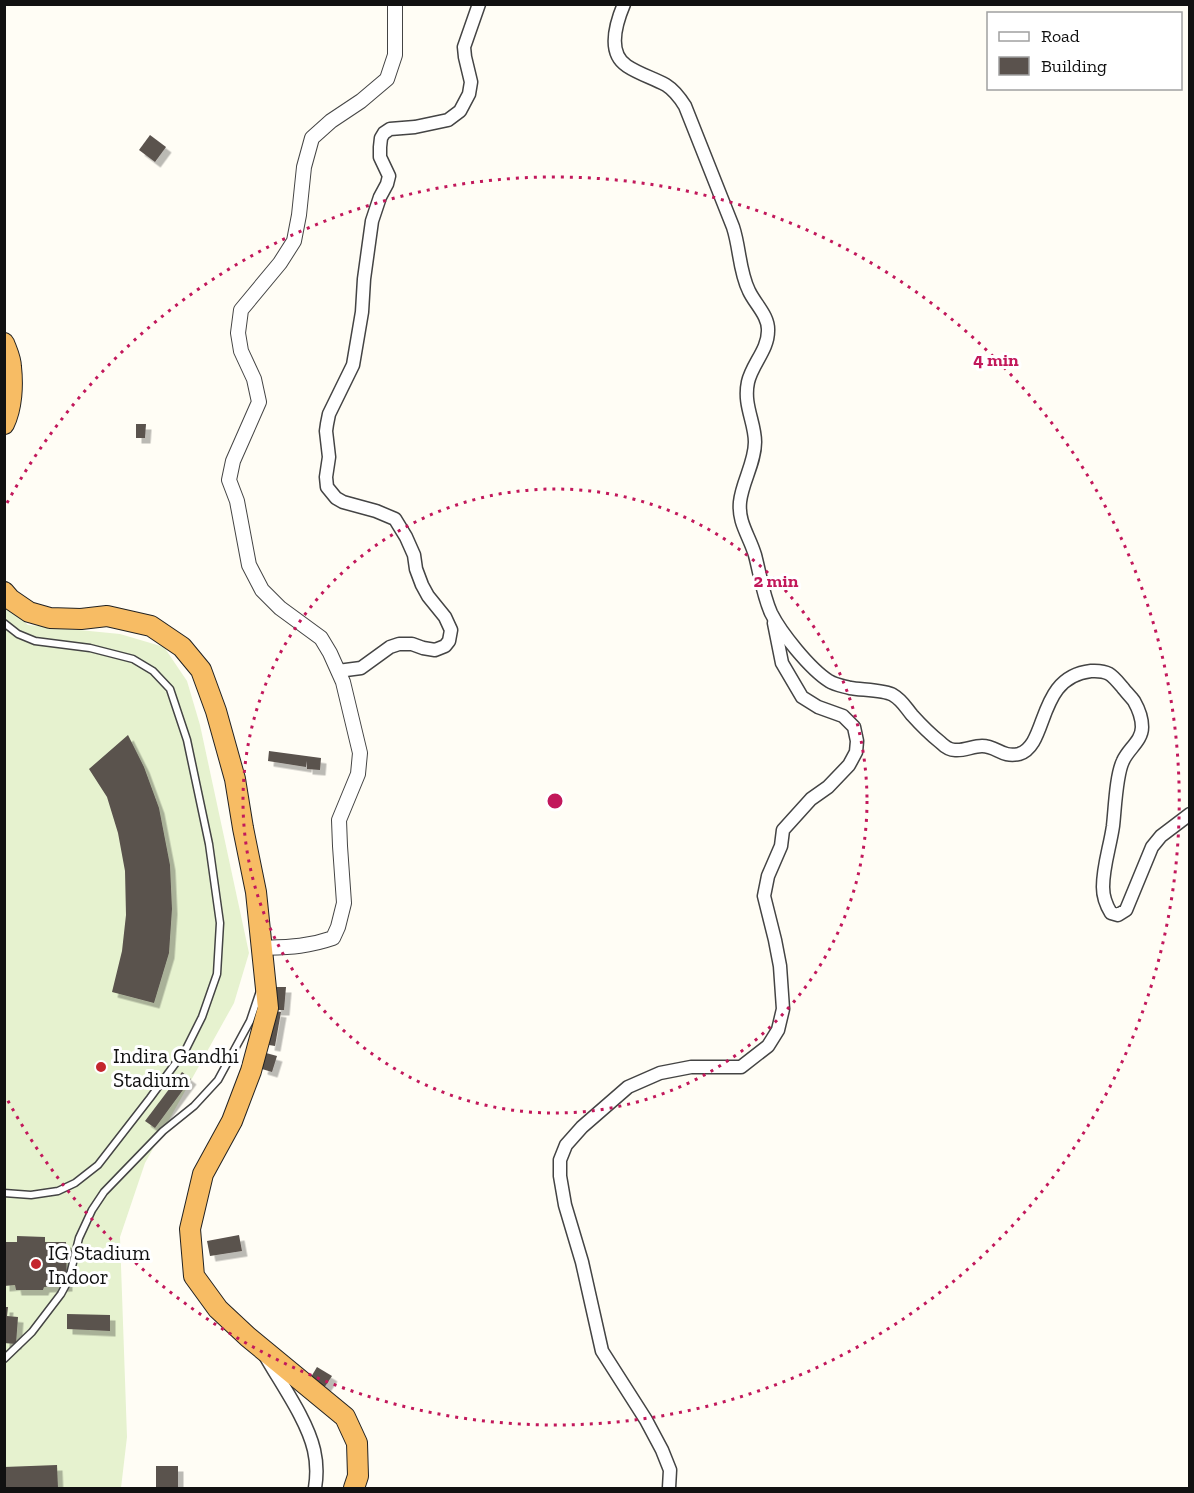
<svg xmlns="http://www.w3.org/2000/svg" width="1194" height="1493" viewBox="0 0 1194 1493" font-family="'Zilla Slab',serif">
<defs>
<filter id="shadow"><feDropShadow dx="5.5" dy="5.5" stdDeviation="0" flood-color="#0004"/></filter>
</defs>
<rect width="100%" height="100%" fill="#fffdf5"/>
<!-- pitch -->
<polygon fill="#e6f2cf" points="5,605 28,625 120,634 164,647 187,681 200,725 249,953 234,1003 145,1163 120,1237 127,1437 121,1488 5,1488"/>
<!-- building -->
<g fill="#5a524d" filter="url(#shadow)">
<polygon points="150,135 166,147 155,162 139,150"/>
<polygon points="136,424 146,424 145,438 136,438"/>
<polygon points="128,735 144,767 159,808 170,865 172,909 169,953 154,1003 112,992 122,951 126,915 125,871 118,833 107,797 89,769"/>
<polygon points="269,751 321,758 320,770 307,769 307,761 306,767 268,761"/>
<polygon points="276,987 286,987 284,1010 275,1010"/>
<polygon points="275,1011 281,1012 275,1046 269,1045"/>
<polygon points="266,1053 277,1056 272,1072 262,1069"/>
<polygon points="182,1072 191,1079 155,1128 145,1121"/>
<polygon points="239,1235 242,1251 210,1256 207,1241"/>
<polygon points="17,1236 45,1237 45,1242 66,1242 67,1286 44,1287 43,1290 16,1290 15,1285 4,1286 4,1242 17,1242"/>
<polygon points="4,1307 8,1307 7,1316 18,1317 16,1344 4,1343"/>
<polygon points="67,1314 110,1315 110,1331 67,1329"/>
<polygon points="317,1367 332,1376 322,1391 308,1382"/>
<polygon points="57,1465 58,1488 4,1488 4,1467"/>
<rect x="156" y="1466" width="22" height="22"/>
</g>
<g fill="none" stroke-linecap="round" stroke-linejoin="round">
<!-- service casing -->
<g stroke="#444" stroke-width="9">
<g id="service">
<polyline points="4,623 18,634 35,641 90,648 133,659 153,671 170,689 187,740 209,844 220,923 217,974 202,1017 186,1049 150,1098 98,1165 75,1183 58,1191 31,1195 4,1193"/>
<polyline points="4,1359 32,1332 61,1294 69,1279 79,1238 92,1210 104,1192 163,1131 194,1106 218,1080 250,1021 260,991"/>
</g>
</g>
<!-- minor casing -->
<g stroke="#444" stroke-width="15">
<g id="minor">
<path d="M624 4C616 23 607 53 627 66 639 74 653 78 666 85 674 90 680 98 685 106L733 227C740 248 739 271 749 291 755 304 769 316 768 331 768 350 752 364 748 382 743 405 755 422 755 442 755 463 742 482 740 502 738 523 749 535 755 555 760 574 763 595 771 613 781 633 810 669 829 681 835 685 843 686 850 688 861 690 885 690 893 695 902 700 906 708 912 715 921 725 930 734 940 742 944 746 949 750 955 750 964 751 973 746 982 746 997 746 1002 758 1019 754 1049 745 1036 677 1091 671 1109 670 1112 675 1123 688 1126 692 1131 697 1134 701 1138 708 1142 719 1142 727 1142 741 1128 749 1123 761 1116 775 1115 809 1113 826 1110 847 1103 866 1103 887 1103 897 1106 905 1111 913L1118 915 1126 910 1152 847 1161 836 1190 814"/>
<polyline points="338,671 361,668 390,647 399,644 412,644 423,648 435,650 445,646 449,641 451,630 445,617 428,596 422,585 416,569 414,555 406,537 395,519 376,511 343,502 336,498 327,487 326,477 329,457 326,431 327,424 329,414 353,365 362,312 364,279 372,221 380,197 387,184 389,176 380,157 380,147 381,138 384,133 390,129 415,127 448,120 460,111 469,94 471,82 465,57 464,47 479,4"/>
<path d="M266 1357C282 1385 307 1420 314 1450 317 1463 317 1476 315 1488"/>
<polyline points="669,1488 670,1470 662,1450 646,1420 602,1351 582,1262 565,1205 560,1176 560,1160 566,1145 582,1127 628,1087 660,1073 691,1067 741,1067 768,1046 778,1030 783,1009 780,966 775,940 764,896 768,876 781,846 783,830 811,799 828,787 849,765 856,752 857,741 854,727 843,716 818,707 802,697 782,663 774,623"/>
</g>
</g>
<!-- tertiary casing -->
<g stroke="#444" stroke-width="16">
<path id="tertiary" d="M261 948C289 947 307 947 333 938L338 927 344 903 340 846 339 820 358 774 360 753 343 682 330 653 321 638 280 608 262 590 249 565 237 501 229 480 233 461 259 402 254 379 241 351 238 333 241 310 280 263 294 241 299 215 304 167 312 138 331 121 361 101 387 79 395 55V4"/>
</g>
<!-- trunk casing -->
<g stroke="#222" stroke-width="22">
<g id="trunk">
<path d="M4 343C7 351 11 359 11 367 13 385 12 408 4 424"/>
<polyline points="4,592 10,599 29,612 50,618 81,619 107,616 151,626 182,647 201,670 216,711 235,779 243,828 256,892 268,1008 251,1071 232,1121 203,1174 190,1229 194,1276 218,1309 248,1337 345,1417 357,1443 358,1476 354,1488"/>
</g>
</g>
<!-- service -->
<use href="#service" stroke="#fff" stroke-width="6"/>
<!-- minor -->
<use href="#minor" stroke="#fff" stroke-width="12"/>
<!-- tertiary -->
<use href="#tertiary" stroke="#fff" stroke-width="14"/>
<!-- trunk -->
<use href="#trunk" stroke="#f7bc64" stroke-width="20"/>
</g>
<!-- distance rings -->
<g fill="none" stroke="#c2185b" stroke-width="3" stroke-dasharray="3 6">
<circle cx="555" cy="801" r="312"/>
<path d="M7 503A624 624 0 1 1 7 1099"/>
</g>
<!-- markers -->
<g fill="#c4262e" stroke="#fff" stroke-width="2">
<circle cx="101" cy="1067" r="6"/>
<circle cx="36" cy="1264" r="6"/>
</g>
<g text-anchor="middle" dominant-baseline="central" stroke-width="6" stroke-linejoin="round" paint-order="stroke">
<!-- poi labels -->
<g font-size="21" fill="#111" stroke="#fff" text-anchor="start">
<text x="113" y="1055">Indira Gandhi<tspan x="113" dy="24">Stadium</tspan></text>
<text x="48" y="1252">IG Stadium<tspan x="48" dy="24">Indoor</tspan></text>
</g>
</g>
<circle cx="555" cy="801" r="9" fill="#c2185b" stroke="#fff" stroke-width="3"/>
<g font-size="18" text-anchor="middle" font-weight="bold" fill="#c2185b" stroke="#fff" stroke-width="6" stroke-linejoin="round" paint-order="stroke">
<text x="996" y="366">4 min</text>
<text x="776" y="587">2 min</text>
</g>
<!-- border -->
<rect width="1194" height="1493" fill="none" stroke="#111111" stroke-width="12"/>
<!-- legend -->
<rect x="987" y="12" width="195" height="78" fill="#ffffff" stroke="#a0a0a0" stroke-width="1.5"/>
<rect x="999" y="32" width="30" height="9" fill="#ffffff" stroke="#a0a0a0" stroke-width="1.5"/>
<text x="1041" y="42" font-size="18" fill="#111111">Road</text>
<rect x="999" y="57" width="30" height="18" fill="#5a524d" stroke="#a0a0a0" stroke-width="1.5"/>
<text x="1041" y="72" font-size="18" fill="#111111">Building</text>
</svg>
